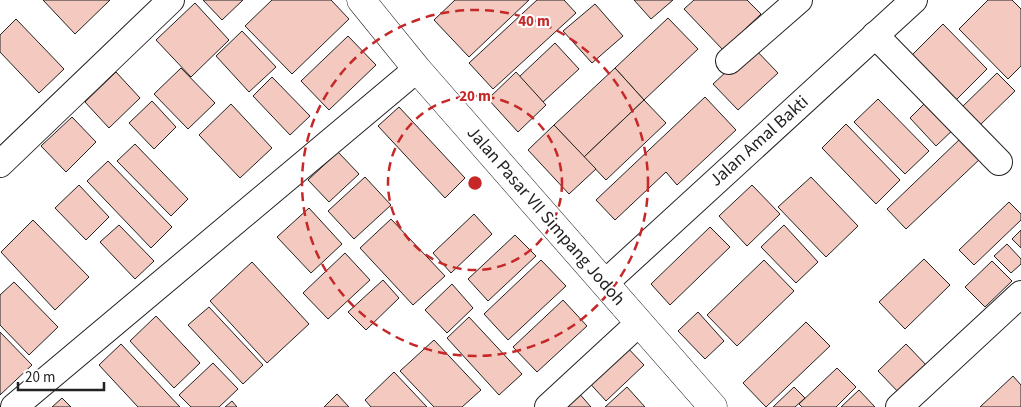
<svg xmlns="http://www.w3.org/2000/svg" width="1021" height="407" viewBox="0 0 1021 407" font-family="'Source Sans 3',sans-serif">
<rect width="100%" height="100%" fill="#fff"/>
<!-- building -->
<g fill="#f3c9c0" stroke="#222">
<polygon points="43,0 110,0 75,34"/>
<polygon points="203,0 243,0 222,20"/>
<polygon points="272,0 331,0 349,19 292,74 245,26"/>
<polygon points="455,0 529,0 469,57 434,20"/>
<polygon points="537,0 564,0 576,13 493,89 469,63"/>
<polygon points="634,0 673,0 651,19"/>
<polygon points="694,0 747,0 761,14 723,50 684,9"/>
<polygon points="988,0 1012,0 1021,9 1021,66 1008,79 959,29"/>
<polygon points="195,3 229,40 191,77 156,40"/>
<polygon points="595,4 623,36 592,63 563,31"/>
<polygon points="668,18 698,49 644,100 615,68"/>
<polygon points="16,19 64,69 39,93 0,52 0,35"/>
<polygon points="943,24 987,69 956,100 912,55"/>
<polygon points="242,31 276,67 249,92 216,56"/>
<polygon points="348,36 376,65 329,110 301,81"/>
<polygon points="555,43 579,69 543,102 519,77"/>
<polygon points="753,47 778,73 738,110 713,84"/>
<polygon points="181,68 215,103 188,129 154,94"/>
<polygon points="615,68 644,100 584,157 554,125"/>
<polygon points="116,72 140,98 109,128 85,102"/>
<polygon points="516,72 546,105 518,132 488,99"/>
<polygon points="997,73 1015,91 979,126 961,108"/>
<polygon points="272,77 310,116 290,135 253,96"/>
<polygon points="705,97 736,130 677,185 666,172 615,220 596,200"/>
<polygon points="931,97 958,125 936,146 910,118"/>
<polygon points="878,99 929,151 905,174 854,122"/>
<polygon points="644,100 666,123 606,180 584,157"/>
<polygon points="152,101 176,127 154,149 129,123"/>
<polygon points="231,104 272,148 240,178 199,135"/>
<polygon points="399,107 465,178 445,198 378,126"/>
<polygon points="72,117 96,142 66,172 41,146"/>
<polygon points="846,124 900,180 876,204 822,148"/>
<polygon points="554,125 596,169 569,194 528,150"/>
<polygon points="961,138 981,158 906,229 887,209"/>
<polygon points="135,144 188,199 171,216 117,161"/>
<polygon points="338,152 359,174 329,202 308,180"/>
<polygon points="108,161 172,227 151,248 87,181"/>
<polygon points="365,177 391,205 354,239 328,211"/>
<polygon points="811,177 858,226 826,257 778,207"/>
<polygon points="79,185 109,217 86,240 55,208"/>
<polygon points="752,185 780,214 747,246 719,216"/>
<polygon points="1009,202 1021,214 1021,220 974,265 959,250"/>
<polygon points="309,208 342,244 311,273 277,237"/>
<polygon points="474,214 492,234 451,273 433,253"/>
<polygon points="391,219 445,276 413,305 360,248"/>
<polygon points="33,220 89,277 55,310 1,252"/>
<polygon points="119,225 154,261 135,279 100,242"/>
<polygon points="784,225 818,262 796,283 761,247"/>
<polygon points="710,227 730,247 670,305 651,284"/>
<polygon points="1021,230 1021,248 1012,239"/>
<polygon points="515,235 536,256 488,301 468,279"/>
<polygon points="1007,244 1021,259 1021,264 1011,273 994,256"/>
<polygon points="345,253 370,280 328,319 303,293"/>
<polygon points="924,259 950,285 905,329 879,302"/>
<polygon points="541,260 566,286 508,340 484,314"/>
<polygon points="764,260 794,291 737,346 707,315"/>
<polygon points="992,261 1012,281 985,307 965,287"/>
<polygon points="252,262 309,324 267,363 210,301"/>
<polygon points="383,280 399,298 366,330 348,312"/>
<polygon points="14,282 58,327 29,355 0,325 0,295"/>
<polygon points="452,284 473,308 447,333 425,310"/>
<polygon points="563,300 587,326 537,372 513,347"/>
<polygon points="209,307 263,365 243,384 188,325"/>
<polygon points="698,312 724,341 705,359 678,331"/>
<polygon points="156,316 200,363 174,388 130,341"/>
<polygon points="469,317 522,374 499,395 447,338"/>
<polygon points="806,322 830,346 766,407 743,383"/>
<polygon points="0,332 32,365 0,395"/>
<polygon points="434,340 481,390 462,407 434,407 400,371"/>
<polygon points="623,343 644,365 606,401 585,378"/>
<polygon points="121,344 180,407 138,407 99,365"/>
<polygon points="906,344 930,369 902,396 878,371"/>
<polygon points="213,363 238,389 219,407 191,407 179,395"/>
<polygon points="837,368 856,387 836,407 802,407 799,404"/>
<polygon points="394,372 427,407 371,407 365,400"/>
<polygon points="1013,376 1021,385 1021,407 980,407"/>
<polygon points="627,387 645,407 605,407"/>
<polygon points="794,387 805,398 795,407 773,407"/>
<polygon points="859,390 875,407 841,407"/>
<polygon points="577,391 591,407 560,407"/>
<polygon points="337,394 349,407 324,407"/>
<polygon points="62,398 71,407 52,407"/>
<polygon points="232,401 237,407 225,407"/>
</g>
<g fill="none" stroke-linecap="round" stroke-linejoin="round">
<!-- minor casing -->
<g stroke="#222" stroke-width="28">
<g id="minor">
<polyline points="875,35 999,162"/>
<polyline points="729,61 799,0"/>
<polyline points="0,164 171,0"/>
<polyline points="605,283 914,0"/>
<polyline points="14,407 417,69"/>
<polyline points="548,407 639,323"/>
<polyline points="899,407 1021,294"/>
</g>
</g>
<!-- primary casing -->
<g stroke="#222" stroke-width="29">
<polyline id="primary" points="361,0 417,69 713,407"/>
</g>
<!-- minor -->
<use href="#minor" stroke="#fff" stroke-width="26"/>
<!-- primary -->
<use href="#primary" stroke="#fff" stroke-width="28"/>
</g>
<!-- distance rings -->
<g fill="none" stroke="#c62828" stroke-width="2.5" stroke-dasharray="9 6">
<circle cx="475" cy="183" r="87"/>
<circle cx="475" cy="183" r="173"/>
</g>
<g text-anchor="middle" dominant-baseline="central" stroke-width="4" stroke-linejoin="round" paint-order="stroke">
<!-- street labels -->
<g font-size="18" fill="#222" stroke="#fff">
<text transform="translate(759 141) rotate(-42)">Jalan Amal Bakti</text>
<text transform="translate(546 216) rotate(49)">Jalan Pasar VII Simpang Jodoh</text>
</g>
</g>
<circle cx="475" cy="183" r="8" fill="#c62828" stroke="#fff" stroke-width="2.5"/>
<g font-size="15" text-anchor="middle" font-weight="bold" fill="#c62828" stroke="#fff" stroke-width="4" stroke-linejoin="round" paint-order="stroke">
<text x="534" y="26">40 m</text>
<text x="475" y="101">20 m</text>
</g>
<!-- scale -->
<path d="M18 382v8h86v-8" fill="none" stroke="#222222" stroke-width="2.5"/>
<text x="25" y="382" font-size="15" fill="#222222" stroke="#ffffff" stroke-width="4" paint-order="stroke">20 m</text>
</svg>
